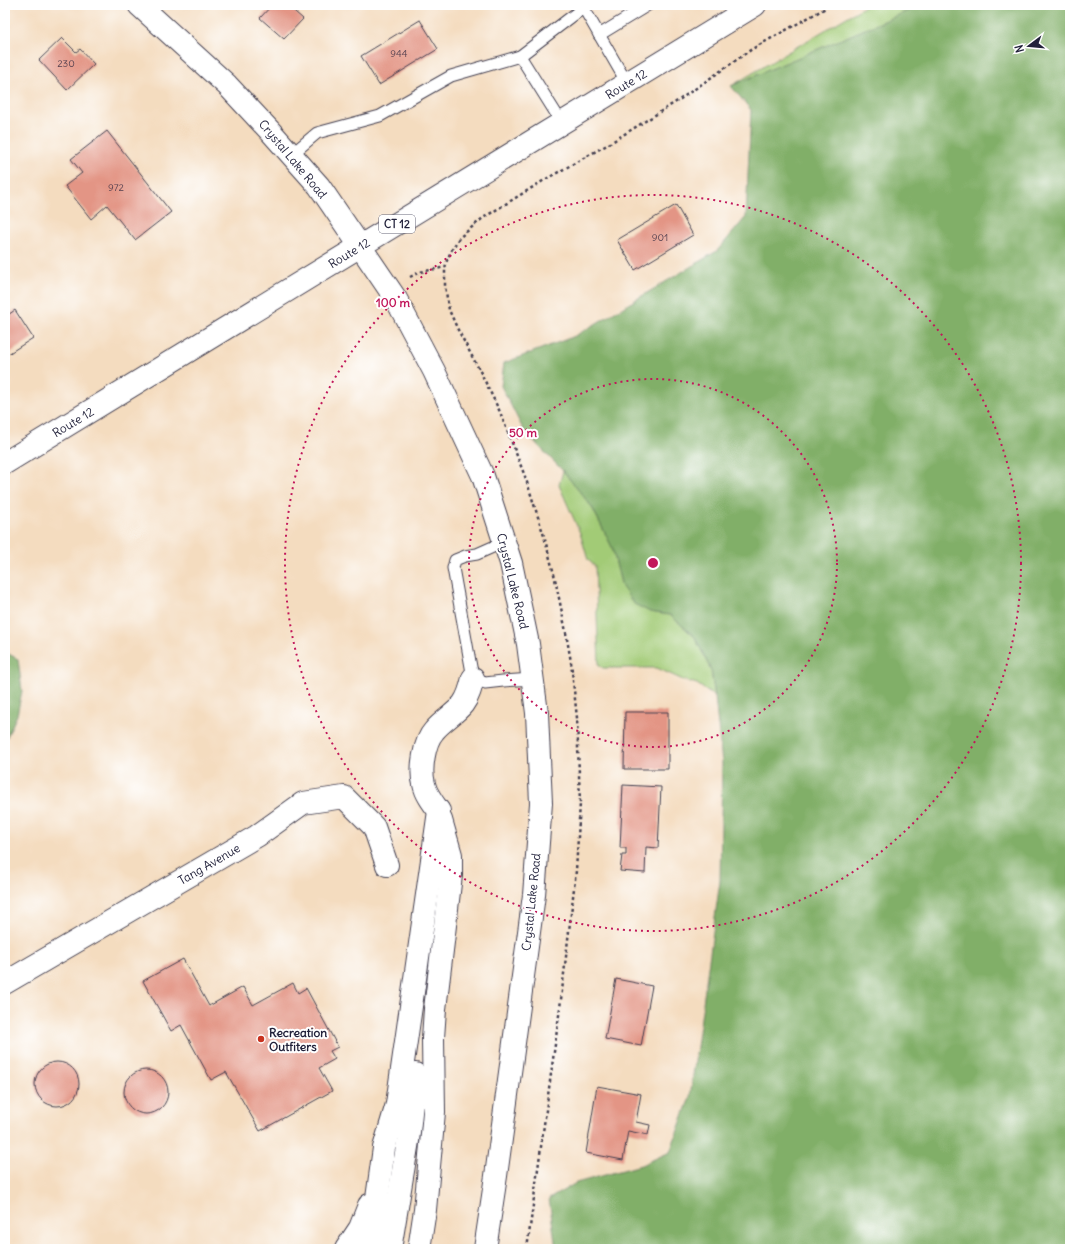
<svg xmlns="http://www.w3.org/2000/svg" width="1075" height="1254" viewBox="0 0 1075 1254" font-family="Delius,sans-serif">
<rect width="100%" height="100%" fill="#fff"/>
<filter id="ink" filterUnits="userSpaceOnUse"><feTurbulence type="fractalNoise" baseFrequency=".025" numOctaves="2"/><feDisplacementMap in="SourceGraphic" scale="8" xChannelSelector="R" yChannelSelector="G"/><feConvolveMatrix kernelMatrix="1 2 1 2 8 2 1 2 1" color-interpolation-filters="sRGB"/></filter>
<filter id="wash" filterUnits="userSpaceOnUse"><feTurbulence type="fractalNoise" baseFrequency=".012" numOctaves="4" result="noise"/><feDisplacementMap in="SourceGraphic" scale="16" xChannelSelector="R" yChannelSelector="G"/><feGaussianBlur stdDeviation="0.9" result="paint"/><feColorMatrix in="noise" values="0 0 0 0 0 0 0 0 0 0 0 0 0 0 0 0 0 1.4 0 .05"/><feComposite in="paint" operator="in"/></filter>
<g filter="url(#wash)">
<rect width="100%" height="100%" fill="#f4dcbf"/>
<!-- green -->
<g fill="#a2cb76" stroke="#627658">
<polygon points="867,5 922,5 731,86"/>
<polygon points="563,471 592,507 612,547 622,587 650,612 670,615 695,637 711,670 715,697 697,684 683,680 657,668 603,668 599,665 595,566 588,560 580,533 559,485"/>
</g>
<!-- forest -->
<g fill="#81af67" stroke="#526851">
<polygon points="922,5 1070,5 1070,1249 556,1249 549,1199 576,1183 641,1165 670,1152 690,1097 720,881 722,763 715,697 711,670 695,637 670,615 650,612 634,604 622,587 612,547 592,507 563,471 524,431 501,386 504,363 575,336 717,251 746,217 751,110 731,86"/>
<polygon points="5,652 18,659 22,691 17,715 5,741"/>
</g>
<g id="blocks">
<!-- building -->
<g fill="#e39585">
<polygon points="272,5 287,5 303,19 284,39 260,18"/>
<polygon points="420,20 438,49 379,85 361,56"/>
<polygon points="62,38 76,52 80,49 94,64 67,90 39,60"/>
<polygon points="107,131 171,212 135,240 107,205 91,219 65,186 82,173 71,159"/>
<polygon points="676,205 693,235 635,270 617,240"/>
<polygon points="15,310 33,338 5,356 5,317"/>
<polygon points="625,712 668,712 668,769 624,769"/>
<polygon points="623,785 661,787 658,848 646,847 645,873 620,871 622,855 626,855 626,848 620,848"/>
<polygon points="183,959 209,1006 243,987 253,1005 293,983 298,993 306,988 338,1047 330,1051 335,1059 319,1068 332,1091 260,1131 226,1072 211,1080 181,1025 171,1031 143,981"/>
<polygon points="616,979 652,986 641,1046 605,1039"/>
<circle cx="57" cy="1084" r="22"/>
<circle cx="146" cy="1092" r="22"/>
<polygon points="597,1086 641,1094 636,1122 650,1125 648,1135 628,1131 623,1160 586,1153"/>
</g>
</g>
</g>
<g filter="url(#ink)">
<use href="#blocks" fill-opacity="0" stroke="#423e4f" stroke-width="1"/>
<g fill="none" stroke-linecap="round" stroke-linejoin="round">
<!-- service casing -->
<g stroke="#423e4f" stroke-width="13">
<g id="service">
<polyline points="582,5 627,83"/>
<polyline points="599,35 648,5"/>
<polyline points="520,56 562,123"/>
<polyline points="291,155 317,133 380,116 451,76 520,56 583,8"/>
<polyline points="504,542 477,554 465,556 455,560 453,568 473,678 485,683 503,681 532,679"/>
</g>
</g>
<!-- minor casing -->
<g stroke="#423e4f" stroke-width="24">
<g id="minor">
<polyline points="139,5 227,85 271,132 319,186 360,246"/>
<polyline points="5,983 257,836 303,803 344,797 374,827 387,865"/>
<polyline points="346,1249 360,1228 369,1205"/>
<path d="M370 1249 384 1148 397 1104 439 811C433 803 426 794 424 784 420 770 424 742 434 731 442 721 455 714 463 704 469 696 471 687 473 678"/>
<polyline points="390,1249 408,1141 415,1074"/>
<polyline points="419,1249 425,1210 434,1112 433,1038 435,1009 451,875 451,855 441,820"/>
</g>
</g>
<!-- tertiary casing -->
<g stroke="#423e4f" stroke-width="24">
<polyline id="tertiary" points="360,246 396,299 434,371 483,476 511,563 528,644 537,713 541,803 534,895 496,1176 485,1249"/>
</g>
<!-- trunk casing -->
<g stroke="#423e4f" stroke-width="24">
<polyline id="trunk" points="5,463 755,5"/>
</g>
<!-- path -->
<g stroke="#423e4f" stroke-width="2.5" stroke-dasharray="3 3" stroke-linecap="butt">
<polyline points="410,277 420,272 446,267"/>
<polyline points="527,1249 560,1008 576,871 580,803 577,718 571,662 565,627 554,574 544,536 526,479 500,412 482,375 457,328 449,310 445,286 445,270 446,263 451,251 459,238 483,218 546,179 607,145 679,100 752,49 831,5"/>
</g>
<!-- service -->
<use href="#service" stroke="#fff" stroke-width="11"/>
<!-- minor -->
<use href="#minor" stroke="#fff" stroke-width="22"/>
<!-- tertiary -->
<use href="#tertiary" stroke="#fff" stroke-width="22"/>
<!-- trunk -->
<use href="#trunk" stroke="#fff" stroke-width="22"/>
</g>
</g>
<!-- distance rings -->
<g fill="none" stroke="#c2185b" stroke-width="2" stroke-dasharray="2 4">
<circle cx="653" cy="563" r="184"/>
<circle cx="653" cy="563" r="368"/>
</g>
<!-- markers -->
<circle fill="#c8321e" stroke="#fff" stroke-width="1.5" cx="261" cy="1039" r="4"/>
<g text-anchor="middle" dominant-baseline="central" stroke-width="4" stroke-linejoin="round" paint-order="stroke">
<!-- number labels -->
<g font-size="10" fill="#523f4e">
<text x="399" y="53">944</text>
<text x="66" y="63">230</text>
<text x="116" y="187">972</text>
<text x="660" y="237">901</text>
</g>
<!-- shield labels -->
<rect fill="#fff" stroke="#646476" stroke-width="1" x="379" y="215" width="36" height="18" rx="3"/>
<g font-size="11" font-weight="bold" fill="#22223b">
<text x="397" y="224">CT 12</text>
</g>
<!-- street labels -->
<g font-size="12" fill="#22223b" stroke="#fff">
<text transform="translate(626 84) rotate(-31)">Route 12</text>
<text transform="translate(293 159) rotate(50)">Crystal Lake Road</text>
<text transform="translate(349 253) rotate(-31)">Route 12</text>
<text transform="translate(73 422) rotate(-31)">Route 12</text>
<text transform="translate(513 581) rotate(76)">Crystal Lake Road</text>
<text transform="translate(209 864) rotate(-30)">Tang Avenue</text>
<text transform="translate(531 902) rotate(-84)">Crystal Lake Road</text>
</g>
<!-- poi labels -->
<g font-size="12" font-weight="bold" fill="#22223b" stroke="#fff" text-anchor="start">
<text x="269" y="1032">Recreation<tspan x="269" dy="14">Outfiters</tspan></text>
</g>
</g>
<circle cx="653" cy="563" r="6" fill="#c2185b" stroke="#fff" stroke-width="2"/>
<g font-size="12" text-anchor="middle" font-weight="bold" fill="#c2185b" stroke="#fff" stroke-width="4" stroke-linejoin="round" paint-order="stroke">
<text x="393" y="307">100 m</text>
<text x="523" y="437">50 m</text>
</g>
<!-- margin -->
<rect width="1075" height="1254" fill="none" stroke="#fff" stroke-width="20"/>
<!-- north arrow -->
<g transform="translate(1029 46) rotate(254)" stroke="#ffffff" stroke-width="3" paint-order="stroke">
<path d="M0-3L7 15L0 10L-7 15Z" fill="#22223b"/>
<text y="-6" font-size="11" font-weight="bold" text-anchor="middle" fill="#22223b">N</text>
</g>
</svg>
